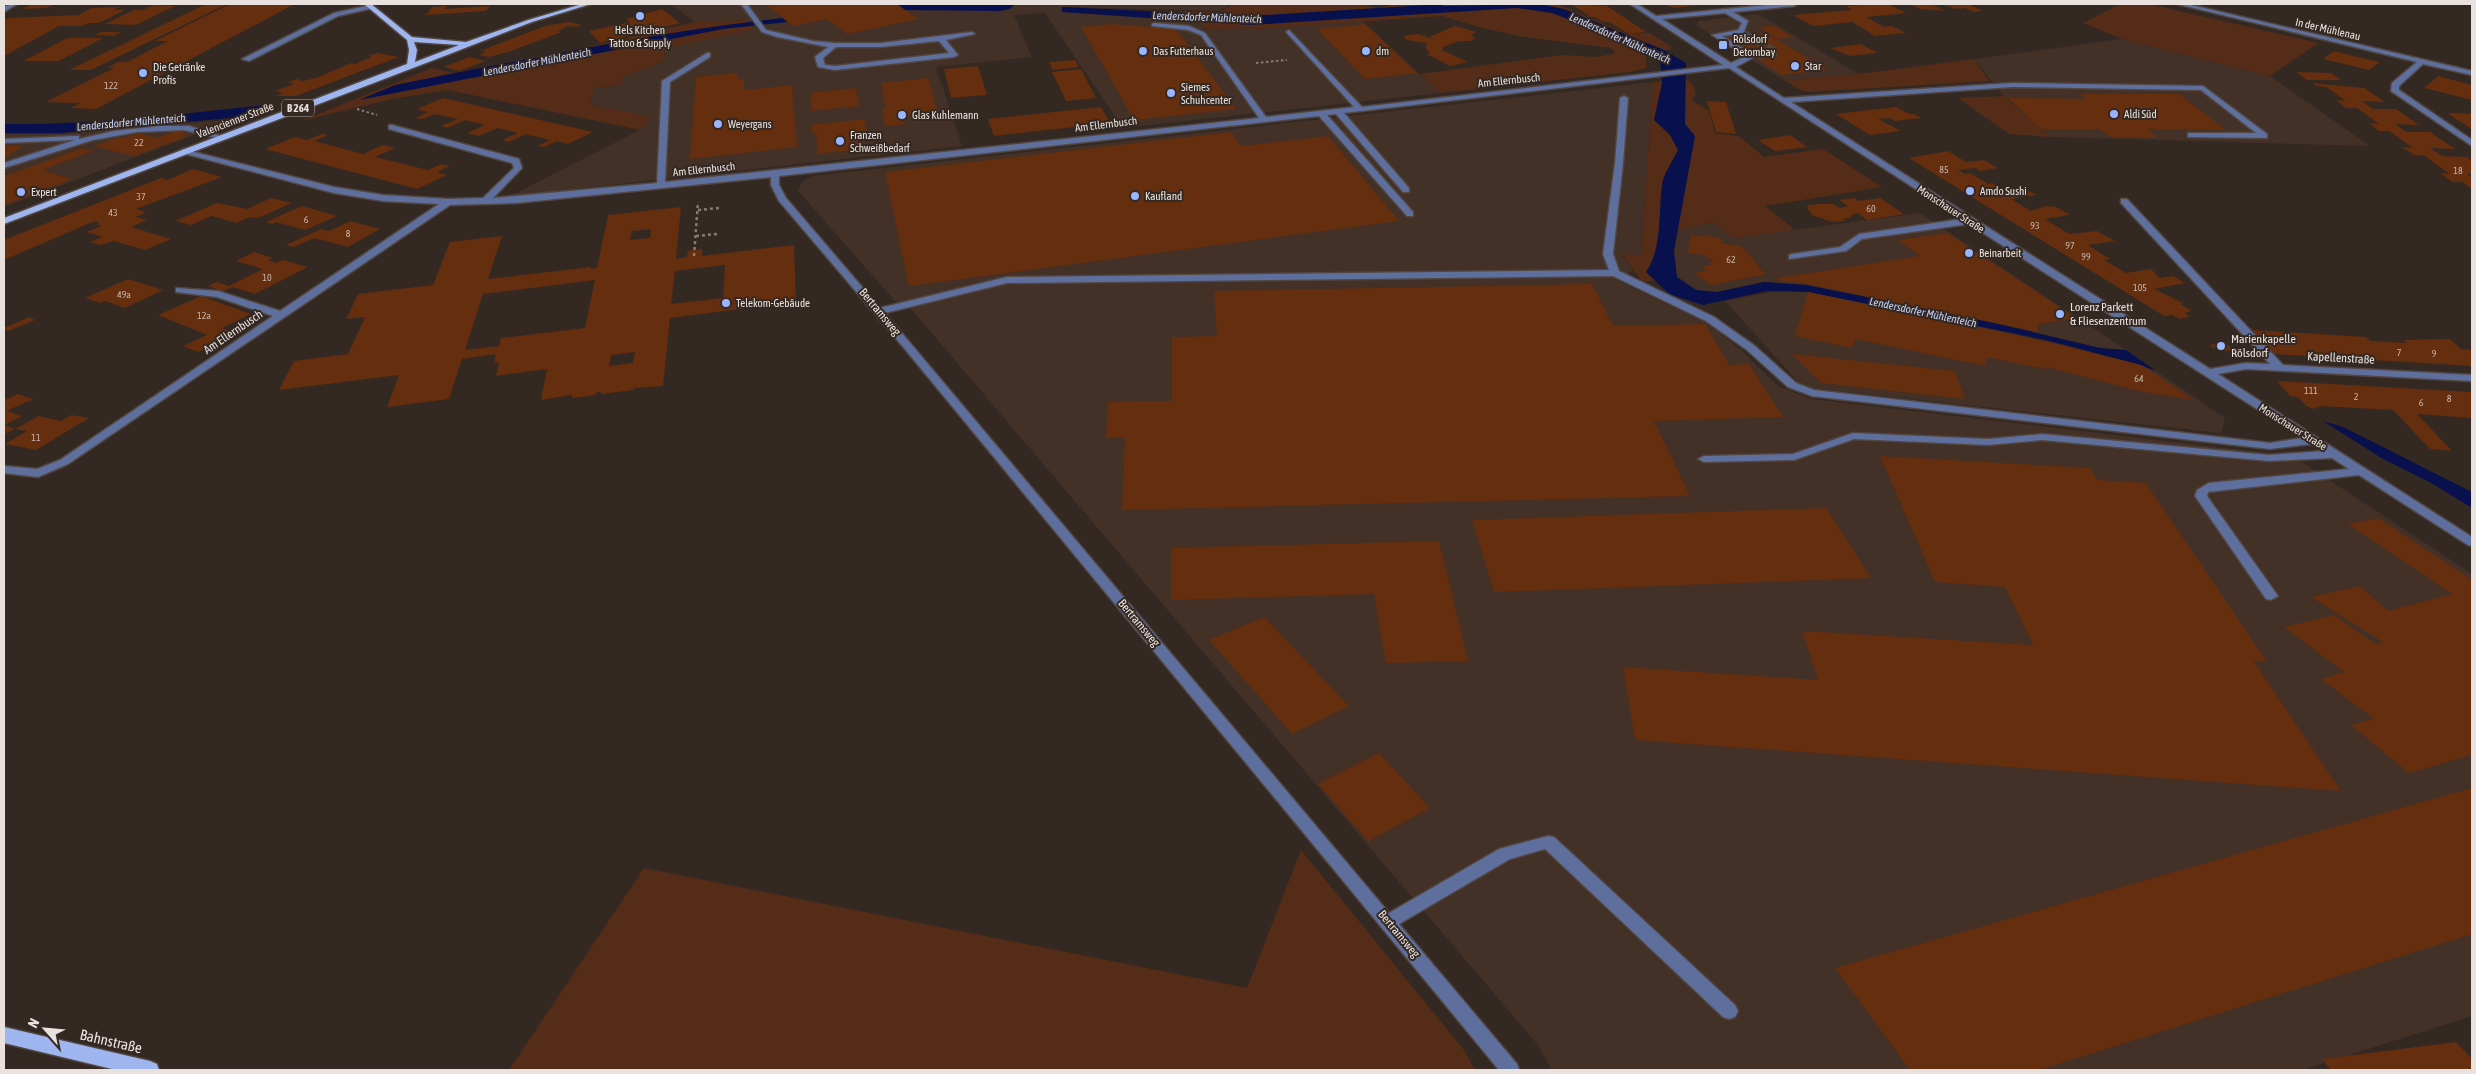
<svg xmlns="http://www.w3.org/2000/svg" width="2476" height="1074" viewBox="0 0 2476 1074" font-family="'Asap Condensed',sans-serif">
<rect width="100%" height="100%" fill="#342822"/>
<!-- built -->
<g fill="#433027">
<polygon points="671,4 1231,4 1218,11 1063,7 1062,11 1195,21 1209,30 1252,27 1257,29 1362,20 1440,93 1123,128 1045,13 1014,15 1032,57 936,67 962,146 510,196 640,130 650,118 590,105 594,88 620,85 622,77 664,61 665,48 709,38 746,20 695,22"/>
<polygon points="1758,14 1859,74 1784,80 1696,25 1699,21"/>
<polygon points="2122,39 2270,76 2370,146 2050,137 2004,96 1974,59"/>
<polygon points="1653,82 1641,255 1622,255 1633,270 1619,281 1707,323 1742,351 1778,386 1811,399 2293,456 2472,574 2472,1016 2302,1070 1552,1070 1537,1044 924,324 913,311 894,300 798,191 803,181 813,176"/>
<polygon points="236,119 4,207 4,134 59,134"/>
<polygon points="1920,213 2126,350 2100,348 1986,321 1806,285 1764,282 1717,292 1696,290 1677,277 1674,251 1677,230 1713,222 1734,238"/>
<polygon points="1782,290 1808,292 1986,327 2141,365 2156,371 2225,418 2221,433 1811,388 1798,382 1725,301"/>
</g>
<!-- green -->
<g fill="#552c17">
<polygon points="1233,4 1359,4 1380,8 1395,4 1557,4 1628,34 1650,33 1673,48 1646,56 1647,68 1629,72 1440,93 1420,74 1561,55 1598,57 1615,53 1611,48 1524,37 1482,28 1442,16 1257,29 1251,27 1209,30 1178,11 1220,12"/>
<polygon points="2120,4 2149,4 2318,43 2270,76 2122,39 2083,23"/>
<polygon points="746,20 752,30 665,48 664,61 622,77 620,85 594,88 590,105 651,117 640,130 448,90 392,99 301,121 432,68 453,73 597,45 695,22"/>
<polygon points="1974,59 1989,81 1810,92 1802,91 1784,80 1859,74"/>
<polygon points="1686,79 1693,85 1696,94 1692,100 1709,111 1715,133 1739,136 1764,157 1823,149 1882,187 1765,206 1795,230 1733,238 1713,222 1677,230 1674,251 1677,277 1642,282 1622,254 1641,255 1653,82"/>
<polygon points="2004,96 2050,137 2009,134 1958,98"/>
<polygon points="1301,850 1464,1050 1475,1070 509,1070 644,868 1247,988"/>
</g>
<!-- water -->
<g fill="#08104d">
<polygon points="930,4 1014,5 1010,9 1000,11 905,10 898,5"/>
<path d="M1442 4 1443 6 1540 4 1564 9 1664 50 1686 63 1685 124 1695 136 1674 251 1677 277 1696 290 1717 292 1764 282 1806 285 1986 321 2100 348 2126 350 2156 371 2141 365 2046 340 1808 292 1767 291 1703 305 1669 294 1646 272C1663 247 1658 213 1662 185 1663 174 1673 161 1678 150L1670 135 1654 120 1662 83 1660 59 1634 45 1552 13 1517 8 1251 25 1062 12V7L1249 16Z"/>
<path d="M783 18 788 22 723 29 359 100 395 85C524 60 653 32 783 18Z"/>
<path d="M274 104 241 117 61 133H4V124C94 125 184 114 274 104Z"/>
<polygon points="2323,421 2343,427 2472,492 2472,508 2433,484 2383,459"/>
</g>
<!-- building -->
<g fill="#642e0f" fill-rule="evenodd">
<polygon points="32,4 55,4 46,8 22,9"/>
<polygon points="206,4 227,4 91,70 69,70"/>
<polygon points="230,4 295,4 96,109 71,108 80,103 46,102 114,68 107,68 118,62 127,62 168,41 155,41"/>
<polygon points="765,4 896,4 919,19 847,34 827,19 793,26"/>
<polygon points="1571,4 1607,6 1646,32 1629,34 1609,22 1603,22 1595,17 1591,17"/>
<polygon points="1662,4 1699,4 1699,5 1674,8"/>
<polygon points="1861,4 1888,4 1906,13 1866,17 1884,27 1892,26 1906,33 1875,36 1852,22 1813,26 1793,15 1852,10 1846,6 1862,5"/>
<polygon points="1909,4 1931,4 1946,11 1920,9"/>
<polygon points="1968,4 1983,11 1974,12 1965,8 1956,9 1944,5"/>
<polygon points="154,5 175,6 136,25 105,24 134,10 143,10"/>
<polygon points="447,6 445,9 490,6 486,11 426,15 432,7"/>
<polygon points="119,7 114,10 125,10 99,23 88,23 82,26 59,26 4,56 4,20 8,18 79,15 92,8"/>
<polygon points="662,9 680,23 600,43 589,31 630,22 626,19"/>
<polygon points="569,22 582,25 575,27 568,26 558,31 562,32 508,52 489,57 479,55 486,52 480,51 545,26"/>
<polygon points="1113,24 1176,29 1236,109 1134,120 1081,27"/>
<polygon points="1365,24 1417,73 1365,79 1317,29"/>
<polygon points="1455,26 1477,32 1471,35 1475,39 1470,41 1459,41 1443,47 1442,50 1468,62 1450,66 1427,54 1430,53 1425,47 1428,43 1412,41 1405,39 1404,36 1418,34 1433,39 1435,39 1429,37"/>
<polygon points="1774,26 1793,37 1777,39 1759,27"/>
<polygon points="102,32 121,32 114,36 95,35"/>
<polygon points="1766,33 1828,70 1782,75 1722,37"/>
<polygon points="67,38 103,38 59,61 24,61"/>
<polygon points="1861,44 1877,53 1850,56 1830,48"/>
<polygon points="2334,51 2357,57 2380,62 2369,70 2323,59"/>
<polygon points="377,53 399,57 296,96 277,96 282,93 275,91 294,84 288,82 297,79 303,81 316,78 351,63 355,64 372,57 368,56"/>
<polygon points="469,57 485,61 460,71 444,67"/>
<polygon points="1075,60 1079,67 1053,70 1049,62"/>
<polygon points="978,66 987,95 951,98 944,69"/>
<polygon points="1081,69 1096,98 1066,101 1052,72"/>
<polygon points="2296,72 2331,73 2341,80 2307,80"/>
<polygon points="737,73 738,80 744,79 744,90 792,85 797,147 690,159 696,77"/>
<polygon points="2438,76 2472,85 2472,100 2424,88"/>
<polygon points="928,78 938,113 904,117 906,124 885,126 882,109 886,109 881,83"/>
<polygon points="2312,83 2364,88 2385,102 2362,101 2373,109 2396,109 2419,125 2395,124 2406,132 2430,132 2455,149 2430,148 2442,156 2467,157 2472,161 2472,174 2467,174 2472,178 2472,189 2462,182 2452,182 2440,173 2450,174 2437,165 2425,156 2414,155 2402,147 2413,148 2389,131 2379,131 2369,123 2379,124 2357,108 2346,108 2336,100 2346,101 2326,87 2316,86"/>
<polygon points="856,88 859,106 812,111 810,93"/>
<polygon points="2080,94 2179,94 2226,130 2148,129 2158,138 2110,137 2100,129 2041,129 2008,98 2086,99"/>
<polygon points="443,98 593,132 568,144 557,141 544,147 537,146 550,140 526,134 509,142 502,140 518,133 498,128 479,136 467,133 485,125 465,120 448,128 441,126 458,119 435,114 422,119 415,118 428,112 417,109"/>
<polygon points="1707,101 1726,102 1736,134 1716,132"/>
<polygon points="1101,107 1110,123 994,136 988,119"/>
<polygon points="1896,107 1909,114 1914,114 1921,118 1895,121 1889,118 1878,119 1901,131 1870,135 1836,114"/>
<polygon points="2447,113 2472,114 2472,129 2459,121"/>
<polygon points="864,119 867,133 861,133 864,149 818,154 816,134 812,134 811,125"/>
<polygon points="177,130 189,134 183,136 186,137 134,156 94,146 120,137 125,138 138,133 157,138"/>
<polygon points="1231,132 1241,146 1328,136 1399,221 909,286 885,172"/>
<polygon points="322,134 328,135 314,141 363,154 383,145 395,148 375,157 428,170 441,164 450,166 437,172 447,175 417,189 265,149 295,137 307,140"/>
<polygon points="1790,135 1807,147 1775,151 1758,140"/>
<polygon points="24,145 4,159 4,146"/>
<polygon points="83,148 93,151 42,170 72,179 4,205 4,176"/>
<polygon points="1948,151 1966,162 1984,160 1998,168 1980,171 1975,168 1958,170 1965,174 1970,173 1988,184 1993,183 2002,189 2010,187 2019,193 2029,191 2037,195 2011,199 2031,211 2046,206 2056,207 2070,215 2045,219 2069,234 2097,231 2115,241 2088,245 2110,259 2104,260 2126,273 2151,269 2160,278 2173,276 2185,283 2154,289 2183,303 2180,304 2192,311 2185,313 2189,317 2180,319 2172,315 2164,316 1909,158"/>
<polygon points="193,169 222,177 136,209 146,212 136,217 147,220 131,227 171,239 145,250 114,241 101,245 90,242 102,237 87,232 102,226 96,224 100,223 95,221 4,260 4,240 161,178 167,180"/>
<polygon points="271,198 292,203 258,218 250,217 236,223 212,216 191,225 175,221 217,203 247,209"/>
<polygon points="1855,198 1858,201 1880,198 1904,214 1867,220 1858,213 1851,215 1851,217 1843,219 1844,221 1832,222 1812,215 1807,208 1808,205 1820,204 1833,204 1840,208 1848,206 1839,200"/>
<polygon points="302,206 337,216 305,230 276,222 272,224 266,222"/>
<path d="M681 207 676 259 687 257 688 251 702 249V256L794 245 796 302 770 304 771 305 670 318 663 386 634 388V390L601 394V392H597L596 395 572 398V395L541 400 547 369 496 376 499 362 494 363 496 354 462 359 449 399 387 407 399 375 279 390 294 361 348 354 365 317 346 319 358 294 433 285 450 242 502 236 488 279 591 267V269L597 268 608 215ZM651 229 650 238 630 240 632 231ZM725 265 723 298 671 304 675 271ZM595 280 585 328 501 338 499 346 465 350 483 294ZM635 352 633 363 609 366 611 355Z"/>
<polygon points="350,221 380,229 348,247 314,238 294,247 286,245 321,229 329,231"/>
<polygon points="1947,233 2076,318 2038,324 2037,332 1807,284 1781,281 1776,278 1920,256 1898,240"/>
<polygon points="1691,235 1717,237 1722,240 1721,243 1740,246 1751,256 1761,270 1767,274 1711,285 1694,273 1705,271 1703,266 1711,265 1708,263 1713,262 1705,255 1688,253"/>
<polygon points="254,252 273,258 268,260 277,263 283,260 308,267 255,294 233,287 223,291 208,286 217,282 229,286 263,269 236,261"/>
<polygon points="128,279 163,290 125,308 105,301 100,303 85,298"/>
<polygon points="1592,284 1613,326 1705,324 1729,365 1749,364 1783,417 1654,421 1690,496 1122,510 1125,437 1106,437 1108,402 1172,401 1172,337 1217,336 1214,291"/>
<polygon points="1808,292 2054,343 2141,365 2194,400 2143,392 2046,367 2045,369 1986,357 1986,366 1855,339 1852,348 1795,336"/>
<polygon points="201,296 251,314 222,328 231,332 219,337 225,339 198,352 183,346 207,335 158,315"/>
<polygon points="29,317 35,320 8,331 4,330 4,328"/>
<polygon points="2252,330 2366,337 2370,341 2407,343 2403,340 2450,339 2461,349 2472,350 2472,366 2274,354"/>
<polygon points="2221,343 2227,344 2233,350 2221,352 2209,345"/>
<polygon points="1792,354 1955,371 1965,399 1821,383"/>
<polygon points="2277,381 2472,392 2472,418 2417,414 2452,451 2430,449 2393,410 2321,406 2314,409 2306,406 2298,397 2290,396"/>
<polygon points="18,394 35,400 28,401 7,411 22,416 5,425 15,429 39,416 61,421 71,415 89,418 36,450 5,444 27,431 15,429 4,434 4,400"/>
<polygon points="1880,456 2090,468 2097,480 2146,483 2267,662 2253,660 2341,791 1635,740 1623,667 1818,680 1802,631 2033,645 2005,587 1935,582"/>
<polygon points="1826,508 1871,578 1494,592 1472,520"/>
<polygon points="2378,518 2472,580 2472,755 2409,773 2351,725 2374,719 2321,679 2344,672 2284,627 2334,615 2375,644 2383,642 2311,597 2360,586 2388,611 2452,594 2348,524"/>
<polygon points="1439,541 1468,661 1386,663 1374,594 1171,600 1171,548"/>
<polygon points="1264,617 1349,706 1292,734 1209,640"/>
<polygon points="1379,753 1430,808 1368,841 1318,784"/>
<polygon points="2472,788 2472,934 2039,1070 1910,1070 1835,968"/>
<polygon points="2456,1042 2472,1059 2472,1070 2331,1070 2322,1059"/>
</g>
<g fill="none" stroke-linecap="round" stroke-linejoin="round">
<!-- minor-tunnel -->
<polyline stroke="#4f443e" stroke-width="8" stroke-dasharray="8 4" stroke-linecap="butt" points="1746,35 1777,53 1752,56"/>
<!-- minor casing -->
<g stroke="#514640" stroke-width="3">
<g id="minor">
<polygon points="10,4 17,4 4,12 4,7"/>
<path d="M741 4H747L766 30 813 41 835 43H881L972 32 975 34 946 40 958 55 954 57 835 70 818 67 815 57 828 47 777 37 762 32ZM939 41 949 53 835 66 825 65 823 58 836 47H881Z"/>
<path d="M1630 4H1637L1656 16 1777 4H1797L1794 6 1733 12 1748 21 1744 31 1749 35 1746 37 1739 34 1722 36 1756 56 1736 67 1784 98 2012 83 2203 86 2267 134V138L2188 137V133H2256L2201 90 2012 87 1791 102 2210 369 2246 363 2270 364 2121 203V199H2127L2283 365 2472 375V381L2246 369 2218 374 2472 537V546L2468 545 2359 475 2208 492 2207 496 2278 596 2271 600 2266 599 2195 496 2197 490 2209 483 2349 469 2332 458 2269 461 2042 440 1988 445 1854 439 1794 460 1704 462 1698 459 1704 456 1793 454 1853 433 1988 439 2042 434 2269 455 2323 451 2311 444 2270 449 1812 396 1788 387 1747 350 1706 321 1613 276 1007 283 885 313 1389 913 1499 849 1548 836 1554 837 1735 1005 1738 1011 1735 1017 1729 1019 1723 1017 1545 849 1510 859 1399 924 1517 1064 1519 1070H1499L904 348 779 201 771 185V177L516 203 450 205 68 464 38 477 4 473V466L37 469 60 460 273 316 217 297 176 292V288L218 291 280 311 439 204 383 201 334 193 182 153V149L334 187 383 195 448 199 483 198 514 168 512 163 389 129V125H392L519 159 522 168 493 198 657 183 662 81 707 53H710V57L670 82 665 182 1259 118 1201 35 1188 30 1152 26V24L1154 23 1189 26 1205 33 1266 117 1354 107 1287 33 1286 32 1289 30 1362 107 1723 65ZM1725 13 1742 23 1738 30 1712 35 1746 56 1731 63 1662 19ZM1729 68 1962 219 1859 234 1840 247 1792 254 1789 255V259L1846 251 1862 239 1969 224 2302 438 2270 443 1814 390 1796 383 1755 346 1714 317 1619 271 1613 254 1623 163 1628 98 1624 96 1620 98 1615 163 1603 254 1609 270 1007 277 880 308 786 198 779 185V176L1319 116 1407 216H1413V212L1327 115 1336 114 1403 192H1409V188L1344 113Z"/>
<polygon points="2177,4 2187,4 2472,71 2472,75 2423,64 2399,86 2399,90 2472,140 2472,146 2391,91 2392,83 2417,62"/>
<polygon points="371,5 374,7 373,8 338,16 249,61 242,59 334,13"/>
<polygon points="160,126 189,126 225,137 221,139 184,130 137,132 93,140 4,168 4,163 75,140 4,143 4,139 76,136 79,136 79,139 114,131"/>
</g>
</g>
<!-- major casing -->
<g stroke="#514640" stroke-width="3">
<g id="major">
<path d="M364 4H371L412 37 466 42 528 20 582 4H591L532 22 447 55 4 224V218L407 64 409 50 407 40ZM414 42 459 45 415 62 417 50Z"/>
<polygon points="4,1027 150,1061 157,1064 159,1070 116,1070 4,1043"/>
</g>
</g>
<!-- path-far1 -->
<g stroke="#867b76" stroke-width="2" stroke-dasharray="2.5 2.5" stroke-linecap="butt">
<polyline points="1256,63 1287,60"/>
<polyline points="357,109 377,115"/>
</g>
<!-- path -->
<g stroke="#867b76" stroke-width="2.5" stroke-dasharray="3 3" stroke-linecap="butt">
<polyline points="698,210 719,208"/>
<polyline points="696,236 717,234"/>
<polyline points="694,256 698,202"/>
</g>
<!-- minor -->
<use href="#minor" fill="#5e6f9e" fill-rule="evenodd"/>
<!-- major -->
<use href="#major" fill="#9fb5ef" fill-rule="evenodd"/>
</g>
<!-- markers -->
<g fill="#9ab5fd" stroke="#342822" stroke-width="2">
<circle cx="640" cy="16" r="5"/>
<rect x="1718" y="40" width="10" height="10" rx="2.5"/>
<circle cx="1143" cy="51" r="5"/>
<circle cx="1366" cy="51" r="5"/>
<circle cx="1795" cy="66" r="5"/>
<circle cx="143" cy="73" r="5"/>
<circle cx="1171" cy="93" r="5"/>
<circle cx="2114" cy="114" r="5"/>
<circle cx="902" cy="115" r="5"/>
<circle cx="718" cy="124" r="5"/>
<circle cx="840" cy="141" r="5"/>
<circle cx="1970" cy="191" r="5"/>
<circle cx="21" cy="192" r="5"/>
<circle cx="1135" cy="196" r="5"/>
<circle cx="1969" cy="253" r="5"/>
<circle cx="726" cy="303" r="5"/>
<circle cx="2060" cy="314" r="5"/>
<circle cx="2221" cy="346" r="5"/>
</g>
<g text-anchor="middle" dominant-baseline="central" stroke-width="4" stroke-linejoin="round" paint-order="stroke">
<!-- number labels -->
<g font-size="10" fill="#c8b4aa">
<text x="111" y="85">122</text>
<text x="139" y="142">22</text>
<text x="1944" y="169">85</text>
<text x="2458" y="170">18</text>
<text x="141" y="196">37</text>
<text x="1871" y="208">60</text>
<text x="113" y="212">43</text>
<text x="306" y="219">6</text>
<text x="2035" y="225">93</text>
<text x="348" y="233">8</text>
<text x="2070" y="245">97</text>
<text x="2086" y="256">99</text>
<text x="1731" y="259">62</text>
<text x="267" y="277">10</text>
<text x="2140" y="287">105</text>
<text x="124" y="294">49a</text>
<text x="204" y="315">12a</text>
<text x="2399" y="352">7</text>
<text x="2434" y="353">9</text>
<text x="2139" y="378">64</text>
<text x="2311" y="390">111</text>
<text x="2356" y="396">2</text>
<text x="2449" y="398">8</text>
<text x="2421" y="402">6</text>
<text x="36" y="437">11</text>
</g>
<!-- far-water labels -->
<g font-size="11" font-style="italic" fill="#c5d4fb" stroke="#342822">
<text transform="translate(1207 17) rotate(2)">Lendersdorfer Mühlenteich</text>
<text transform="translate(1620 38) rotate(24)">Lendersdorfer Mühlenteich</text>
<text transform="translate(537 62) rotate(-11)">Lendersdorfer Mühlenteich</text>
<text transform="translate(131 122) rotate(-5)">Lendersdorfer Mühlenteich</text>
<text transform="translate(1923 312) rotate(12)">Lendersdorfer Mühlenteich</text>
</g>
<!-- far-street labels -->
<g font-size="11" fill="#e9e1dd" stroke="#342822">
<text transform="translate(2328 29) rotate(13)">In der Mühlenau</text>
<text transform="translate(1509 80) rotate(-6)">Am Ellernbusch</text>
<text transform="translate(235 120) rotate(-21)">Valencienner Straße</text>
<text transform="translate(1106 124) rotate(-7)">Am Ellernbusch</text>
<text transform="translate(704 169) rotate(-6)">Am Ellernbusch</text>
<text transform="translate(1951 209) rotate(33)">Monschauer Straße</text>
<text transform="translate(2293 427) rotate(32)">Monschauer Straße</text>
</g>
<!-- far-poi labels -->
<g font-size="11" fill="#e9e1dd" stroke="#342822" text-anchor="start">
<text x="640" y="30" text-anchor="middle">Hels Kitchen<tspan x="640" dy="13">Tattoo &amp; Supply</tspan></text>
<text x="1733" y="39">Rölsdorf<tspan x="1733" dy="13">Detombay</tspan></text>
<text x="1153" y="51">Das Futterhaus</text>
<text x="1376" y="51">dm</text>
<text x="1805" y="66">Star</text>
<text x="153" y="67">Die Getränke<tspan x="153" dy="13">Profis</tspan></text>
<text x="1181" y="87">Siemes<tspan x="1181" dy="13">Schuhcenter</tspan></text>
<text x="2124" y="114">Aldi Süd</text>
<text x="912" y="115">Glas Kuhlemann</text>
<text x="728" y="124">Weyergans</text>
<text x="850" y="135">Franzen<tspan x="850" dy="13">Schweißbedarf</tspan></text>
<text x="1980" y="191">Amdo Sushi</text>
<text x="31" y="192">Expert</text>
<text x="1145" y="196">Kaufland</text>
<text x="1979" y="253">Beinarbeit</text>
<text x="736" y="303">Telekom-Gebäude</text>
</g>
<!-- shield labels -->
<rect fill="#342822" stroke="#b3aaa5" stroke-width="1" x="282" y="99.5" width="32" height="17" rx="4"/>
<g font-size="11" font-weight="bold" fill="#e9e1dd">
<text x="298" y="108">B 264</text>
</g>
<!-- poi labels -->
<g font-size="12" fill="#e9e1dd" stroke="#342822" text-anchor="start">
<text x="2070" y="307">Lorenz Parkett<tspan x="2070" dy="14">&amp; Fliesenzentrum</tspan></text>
<text x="2231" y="339">Marienkapelle<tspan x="2231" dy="14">Rölsdorf</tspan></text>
</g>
<!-- street labels -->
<g font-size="12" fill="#e9e1dd" stroke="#342822">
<text transform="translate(880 312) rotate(50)">Bertramsweg</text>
<text transform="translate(233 332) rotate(-34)">Am Ellernbusch</text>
<text transform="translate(2341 358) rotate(3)">Kapellenstraße</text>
<text transform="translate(1139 623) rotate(50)">Bertramsweg</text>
<text transform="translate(1399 934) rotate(50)">Bertramsweg</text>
</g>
<!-- near-street labels -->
<g font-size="15" fill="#e9e1dd" stroke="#342822">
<text transform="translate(111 1041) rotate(13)">Bahnstraße</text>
</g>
</g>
<!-- border -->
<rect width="2476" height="1074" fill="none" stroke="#e9e1dd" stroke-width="10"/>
<!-- north arrow -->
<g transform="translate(45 1029) rotate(297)" stroke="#342822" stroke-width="4" paint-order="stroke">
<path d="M0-4L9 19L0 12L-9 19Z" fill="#e9e1dd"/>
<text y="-8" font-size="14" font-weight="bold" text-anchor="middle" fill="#e9e1dd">N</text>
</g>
</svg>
